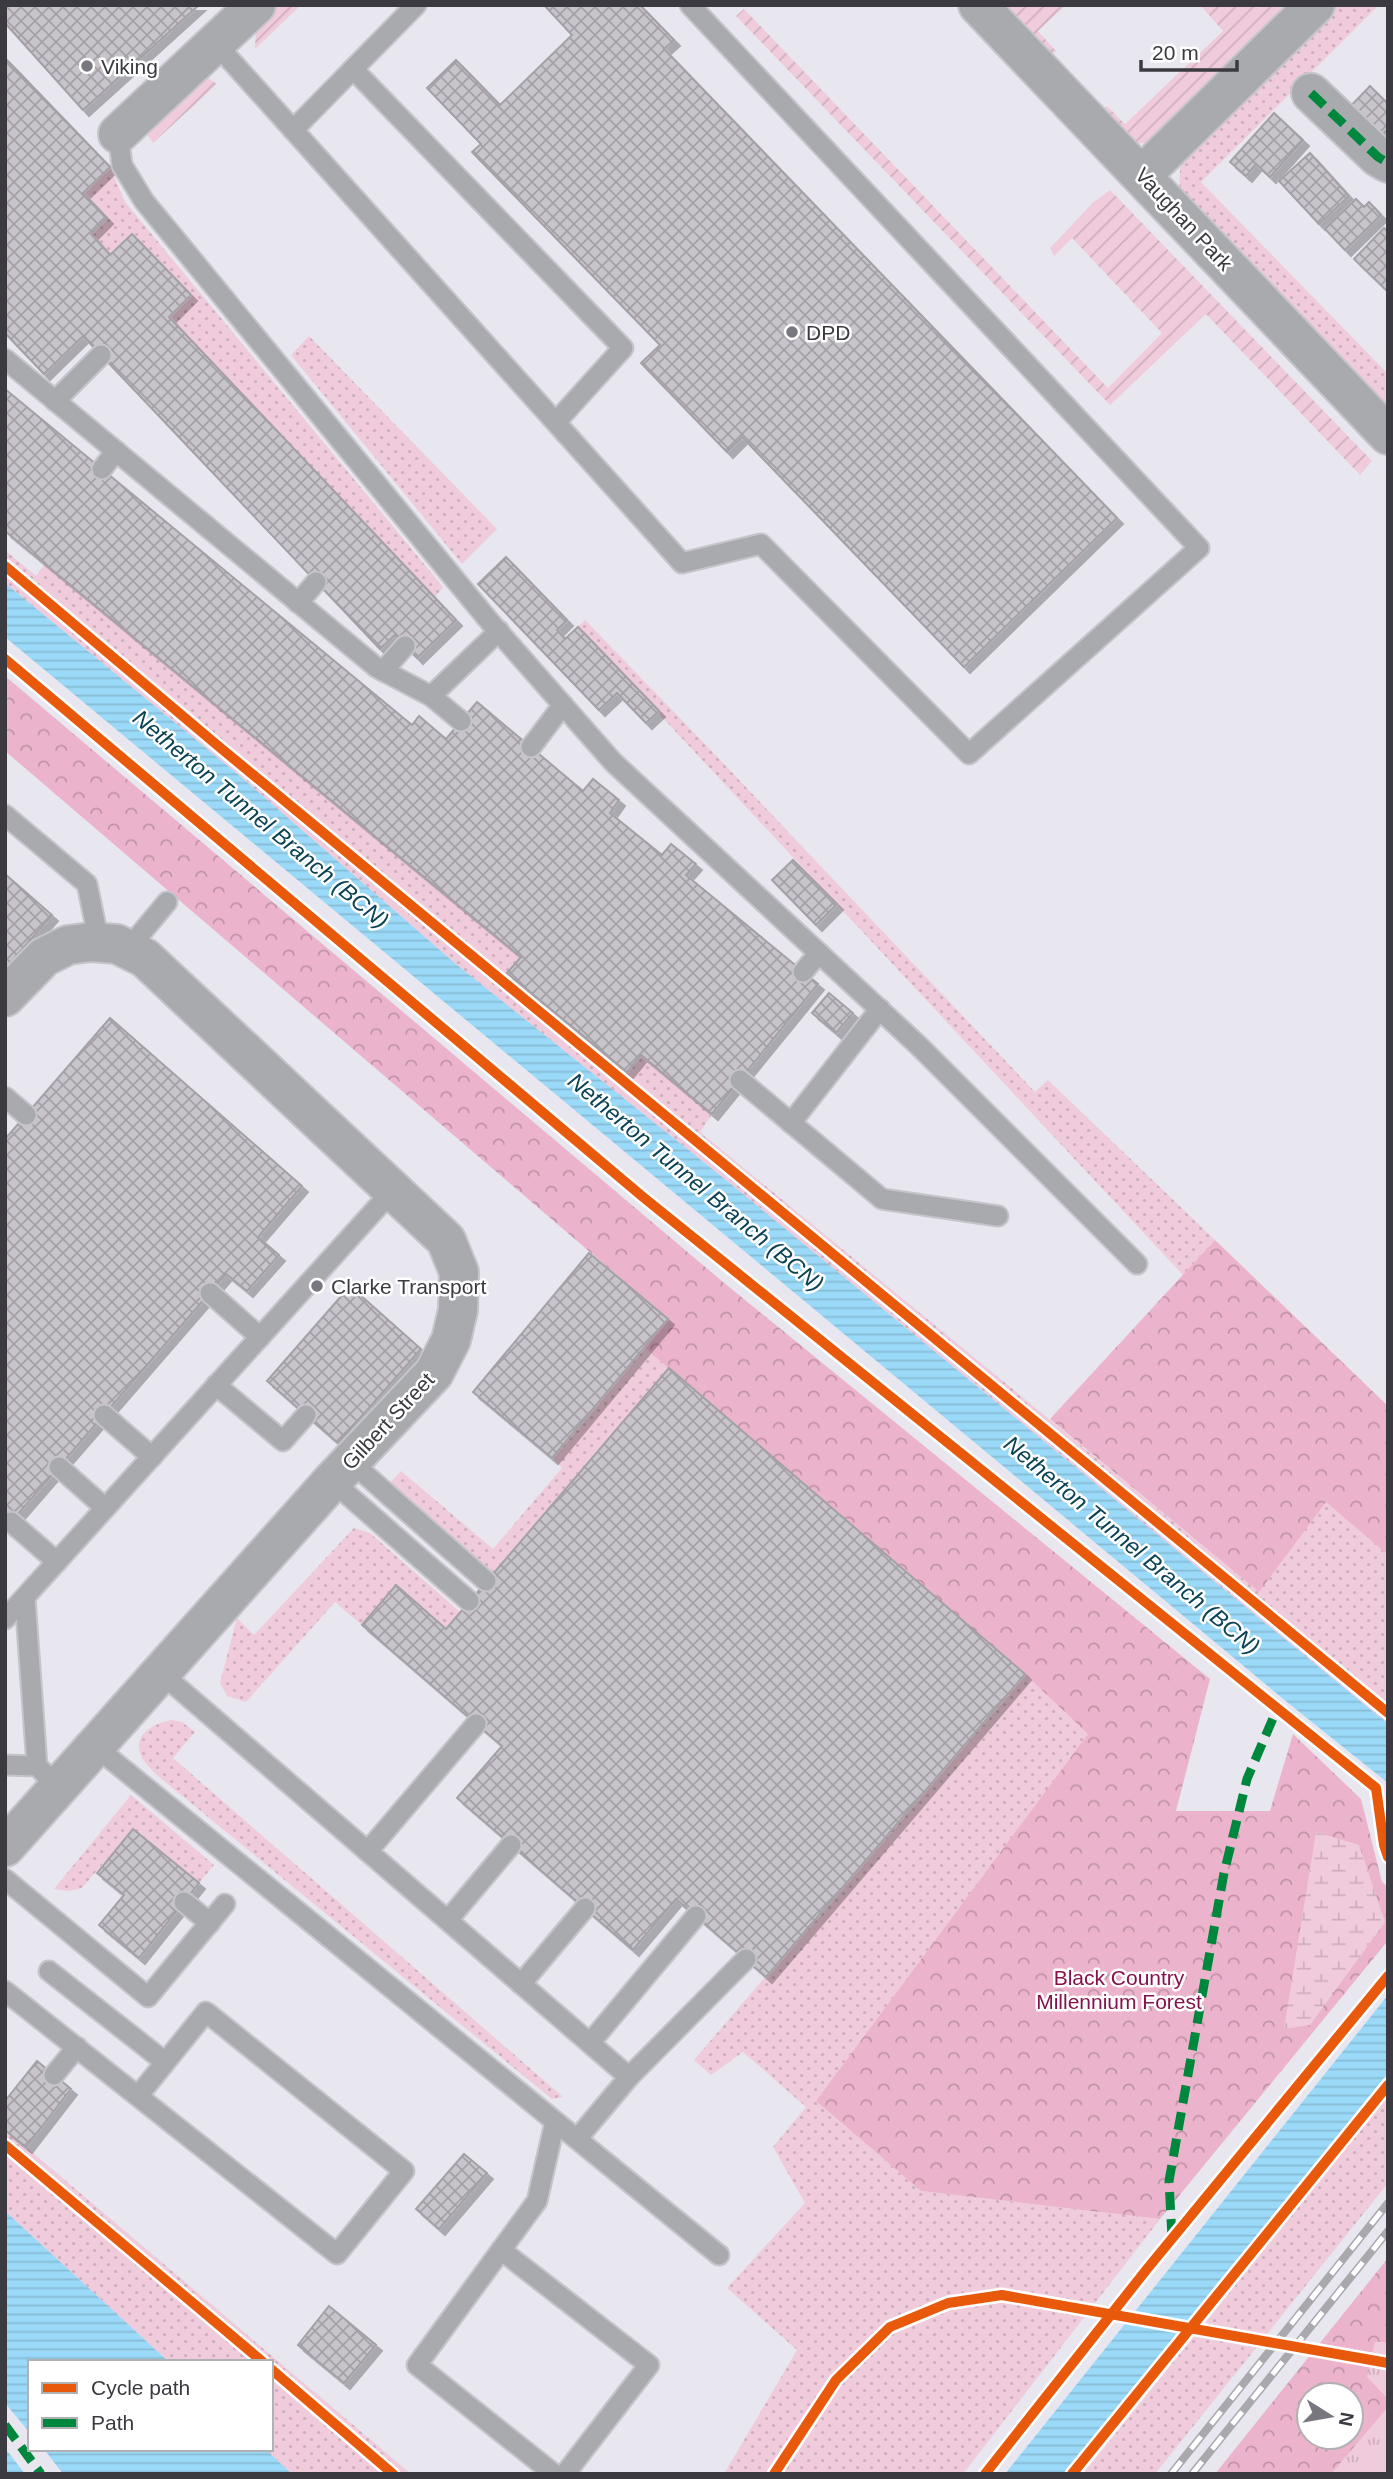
<svg xmlns="http://www.w3.org/2000/svg" width="1393" height="2479" viewBox="0 0 1393 2479" font-family="Helvetica,sans-serif">
<defs>
<pattern id="grass-dots" width="8" height="8" patternUnits="userSpaceOnUse" patternTransform="scale(1.75)"><rect width="8" height="8" fill="#f0cbdb"/><path d="M2 2h.1M6 6h.1" fill="none" stroke="#cfafbd" stroke-width="1.8" stroke-linecap="round"/></pattern>
<pattern id="forest-crowns" width="20" height="18" patternUnits="userSpaceOnUse" patternTransform="scale(1.75)"><rect width="20" height="18" fill="#ecb4cc"/><path d="M2 6a3 3 0 1 1 6 0M12 15a3 3 0 1 1 6 0" fill="none" stroke="#c093a7"/></pattern>
<pattern id="wetland-marsh" width="20" height="14" patternUnits="userSpaceOnUse" patternTransform="scale(1.75)"><rect width="20" height="14" fill="#f0cbdb"/><path d="M1 5h8M5 5V1M11 12h8M15 12V8" fill="none" stroke="#cfafbd"/></pattern>
<pattern id="park-tufts" width="24" height="20" patternUnits="userSpaceOnUse" patternTransform="scale(1.75)"><rect width="24" height="20" fill="#f0cbdb"/><path d="M3 7l-1-3M5 7V3M7 7l1-3M15 17l-1-3M17 17v-4M19 17l1-3" fill="none" stroke="#cfafbd"/></pattern>
<pattern id="garden-furrows" width="10" height="10" patternUnits="userSpaceOnUse" patternTransform="scale(1.75)"><rect width="10" height="10" fill="#f0cbdb"/><path d="M-1 1l2-2M0 10L10 0M9 11l2-2" fill="none" stroke="#cfafbd"/></pattern>
<pattern id="water-rules" width="6" height="5" patternUnits="userSpaceOnUse" patternTransform="scale(1.75)"><rect width="6" height="5" fill="#9ad9f7"/><path d="M0 2.5h6" fill="none" stroke="#86bbd5"/></pattern>
<pattern id="building-cross-hatch" width="8" height="8" patternUnits="userSpaceOnUse" patternTransform="scale(1.75)"><rect width="8" height="8" fill="#c8c4cb"/><path d="M0 0l8 8M0 8l8-8" fill="none" stroke="#a4a0a6"/></pattern>
<filter id="shadow"><feDropShadow dx="6" dy="6" stdDeviation="0" flood-color="#0004"/></filter>
</defs>
<rect width="100%" height="100%" fill="#e8e6ef"/>
<!-- grass -->
<g fill="url(#grass-dots)">
<path d="M1334 5H1379L1201 182 1388 374V414L1181 196C1178 176 1179 162 1190 145Z"/>
<polygon points="110,167 125,202 443,587 435,597 169,317 132,234 110,255 91,234 83,193"/>
<polygon points="309,336 497,529 462,564 291,355"/>
<polygon points="5,550 36,576 45,564 521,957 508,974 627,1072 641,1055 712,1114 700,1132 1258,1591 1326,1501 1388,1555 1388,1724 721,1176 457,965 240,776 5,583"/>
<polygon points="585,620 703,742 1035,1092 1048,1080 1215,1240 1183,1275 578,627"/>
<polygon points="644,1347 669,1368 492,1574 389,1484 401,1471 493,1549 562,1468 552,1458"/>
<polygon points="354,1528 370,1533 460,1612 446,1629 396,1585 362,1625 335,1602 246,1702 227,1696 220,1683 237,1618 254,1635"/>
<polygon points="1025,1674 1089,1734 816,2101 921,2191 1160,2219 963,2474 724,2474 797,2350 727,2288 805,2203 773,2147 806,2107 743,2052 711,2075 694,2060"/>
<path d="M172 1720 182 1722 195 1732 173 1758 563 2097 552 2099 158 1776C152 1770 142 1761 140 1753 134 1733 155 1723 172 1720Z"/>
<polygon points="131,1795 214,1865 199,1883 133,1829 82,1888 69,1891 54,1889"/>
<polygon points="1388,2096 1388,2183 1155,2474 1083,2474"/>
<polygon points="5,2130 26,2147 411,2474 292,2474 265,2449 271,2449 271,2362 169,2362 5,2211"/>
</g>
<!-- forest -->
<g fill="url(#forest-crowns)" fill-rule="evenodd">
<polygon points="5,676 723,1282 1210,1679 1176,1811 1270,1811 1293,1734 1361,1799 1382,1882 1388,1887 1386,1943 1160,2219 921,2191 816,2101 1088,1734 1025,1674 644,1347 667,1318 5,751"/>
<polygon points="1215,1240 1388,1406 1388,1555 1326,1502 1259,1592 1050,1419"/>
<path d="M1388 2258V2474H1215ZM1309 2395H1351V2437H1309Z"/>
</g>
<!-- wetland -->
<polygon fill="url(#wetland-marsh)" points="1316,1832 1359,1845 1385,1922 1310,2025 1284,2029"/>
<!-- park -->
<g fill="url(#park-tufts)">
<polygon points="1375,2342 1388,2342 1388,2399 1367,2377"/>
<polygon points="1388,2407 1388,2474 1331,2474"/>
</g>
<!-- garden -->
<g fill="url(#garden-furrows)">
<polygon points="279,5 301,5 255,49 256,27"/>
<polygon points="991,5 1066,5 1038,31 1056,51 1045,61"/>
<polygon points="1200,5 1254,5 1257,8 1260,5 1282,5 1283,14 1156,138 1145,143 1135,144 1097,115 1107,106 1125,124 1223,31"/>
<polygon points="744,9 1108,388 1162,333 1072,238 1054,256 1050,248 1094,202 1110,190 1372,461 1360,475 1206,314 1110,405 736,16"/>
<polygon points="203,75 217,84 153,143 144,130"/>
</g>
<!-- water -->
<g fill="url(#water-rules)">
<polygon points="5,583 240,776 457,965 721,1176 1388,1724 1388,1783 1287,1702 5,637"/>
<polygon points="1388,1995 1388,2073 1066,2474 1005,2474"/>
<polygon points="5,2211 169,2362 30,2362 30,2433 5,2403"/>
<polygon points="5,2448 25,2474 5,2474"/>
<polygon points="44,2449 265,2449 292,2474 63,2474"/>
</g>
<!-- building -->
<g fill="url(#building-cross-hatch)" stroke="#a3a1a6" stroke-width="2" filter="url(#shadow)">
<polygon points="5,5 199,5 83,110 5,23"/>
<polygon points="544,5 640,5 674,40 664,49 1117,518 964,667 742,437 727,452 641,363 660,345 472,152 481,144 427,88 456,60 500,105 572,35"/>
<polygon points="5,58 110,167 83,193 107,218 91,234 110,255 132,234 191,295 169,317 456,620 417,658 395,635 380,649 83,336 44,374 5,333"/>
<polygon points="1370,86 1388,104 1388,129 1376,141 1346,111"/>
<polygon points="1274,113 1303,140 1270,177 1256,164 1246,176 1230,162"/>
<polygon points="1310,153 1349,196 1319,224 1279,181"/>
<polygon points="1356,199 1364,207 1369,202 1381,215 1345,250 1325,229"/>
<polygon points="1384,228 1388,232 1388,292 1354,259"/>
<polygon points="5,389 412,725 419,716 446,739 477,702 583,791 593,779 619,800 610,813 662,855 671,844 696,864 686,875 818,984 712,1114 641,1055 627,1072 507,973 521,957 5,531"/>
<polygon points="506,557 567,620 557,630 565,639 578,627 659,711 646,723 617,693 599,710 478,584"/>
<polygon points="793,860 837,904 816,925 772,880"/>
<polygon points="5,874 52,915 5,969"/>
<polygon points="829,993 853,1013 836,1033 812,1013"/>
<polygon points="110,1018 302,1186 258,1237 279,1255 247,1291 226,1274 5,1529 5,1139"/>
<polygon points="589,1253 668,1319 552,1458 473,1392"/>
<polygon points="350,1286 421,1349 338,1443 267,1381"/>
<polygon points="669,1368 1025,1674 766,1977 676,1899 633,1950 457,1798 502,1746 362,1625 396,1585 446,1629"/>
<polygon points="133,1829 199,1883 139,1958 99,1925 124,1895 97,1873"/>
<polygon points="37,2061 71,2089 26,2147 5,2130 5,2101"/>
<polygon points="464,2154 487,2173 439,2229 416,2209"/>
<polygon points="329,2306 376,2345 344,2383 298,2345"/>
</g>
<g fill="none" stroke-linecap="round" stroke-linejoin="round">
<!-- lane casing -->
<g stroke="#c6c4cb" stroke-width="23">
<g id="lane">
<polyline points="216,44 682,563 761,544 969,754 1199,548 690,5"/>
<polyline points="353,69 623,348 556,422"/>
<polyline points="293,130 416,5"/>
<polyline points="118,134 122,165 144,201 490,622 613,762 919,1046 1137,1264"/>
<polyline points="5,359 376,667 431,696 499,631"/>
<polyline points="55,401 101,355"/>
<polyline points="102,469 116,451"/>
<polyline points="298,603 316,582"/>
<polyline points="383,671 405,646"/>
<polyline points="431,696 461,721"/>
<polyline points="531,747 563,705"/>
<polyline points="5,815 87,884 99,942"/>
<polyline points="128,949 167,902"/>
<polyline points="803,972 819,953"/>
<polyline points="740,1080 882,1199 998,1216"/>
<polyline points="5,1097 26,1115"/>
<polyline points="791,1123 880,1009"/>
<polyline points="210,1293 260,1337"/>
<polyline points="216,1385 283,1441 306,1415"/>
<polyline points="104,1415 152,1457"/>
<polyline points="350,1461 486,1581"/>
<polyline points="59,1467 105,1508"/>
<polyline points="332,1481 469,1601"/>
<polyline points="11,1522 57,1562"/>
<polyline points="25,1598 37,1766"/>
<polyline points="5,1619 393,1190"/>
<polyline points="161,1673 629,2077 577,2139"/>
<polyline points="96,1747 719,2255"/>
<polyline points="5,1765 37,1766 46,1775"/>
<polyline points="368,1851 476,1724"/>
<polyline points="5,1879 148,1997 225,1904"/>
<polyline points="184,1902 210,1923"/>
<polyline points="448,1920 511,1845"/>
<polyline points="49,1971 165,2062"/>
<polyline points="521,1984 585,1908"/>
<polyline points="5,1991 337,2254 404,2171 206,2012 138,2096"/>
<polyline points="590,2043 696,1916"/>
<polyline points="54,2075 77,2047"/>
<polyline points="629,2077 746,1959"/>
<polyline points="501,2250 649,2365 565,2474"/>
<polyline points="554,2474 417,2365 537,2201 555,2122"/>
</g>
</g>
<!-- street casing -->
<g stroke="#c6c4cb" stroke-width="42">
<g id="street">
<polyline points="978,5 1388,435"/>
<polyline points="1311,93 1378,157 1388,163"/>
<polyline points="118,134 256,5"/>
<polyline points="1142,175 1315,5"/>
<polyline points="5,997 44,957 68,945 91,942 117,944 145,958 446,1240 459,1272 458,1310 451,1340 434,1373 332,1481 5,1847"/>
</g>
</g>
<!-- lane -->
<use href="#lane" stroke="#a8aaae" stroke-width="19"/>
<!-- street -->
<use href="#street" stroke="#a8aaae" stroke-width="38"/>
<!-- rail casing -->
<g stroke="#a8a8ad" stroke-width="8">
<g id="rail">
<polyline points="1171,2474 1388,2203"/>
<polyline points="1192,2474 1388,2231"/>
</g>
</g>
<!-- rail -->
<use href="#rail" stroke="#fff" stroke-width="5" stroke-dasharray="16" stroke-linecap="butt"/>
<!-- quiet -->
<g stroke="#00873e" stroke-width="9" stroke-dasharray="18 9" stroke-linecap="butt">
<polyline points="1311,93 1378,157 1388,163"/>
<polyline points="1172,2237 1169,2181 1224,1873 1247,1779 1277,1709"/>
<polyline points="5,2425 41,2474"/>
</g>
<!-- cycleway casing -->
<g stroke="#fff" stroke-width="15">
<g id="cycleway">
<polyline points="5,566 217,745 1388,1713"/>
<polyline points="5,659 643,1197 1376,1788 1384,1845 1388,1857"/>
<polyline points="5,2145 263,2362"/>
<polyline points="271,2369 393,2474"/>
<polyline points="774,2474 836,2380 890,2327 948,2303 1002,2295 1388,2363"/>
<polyline points="985,2474 1147,2269 1388,1976"/>
<polyline points="1072,2474 1388,2085"/>
</g>
</g>
<!-- cycleway -->
<use href="#cycleway" stroke="#e8590c" stroke-width="10"/>
</g>
<!-- markers -->
<g fill="#78767e" stroke="#fff" stroke-width="2.5">
<circle cx="87" cy="66" r="7"/>
<circle cx="792" cy="332" r="7"/>
<circle cx="317" cy="1286" r="7"/>
</g>
<g text-anchor="middle" dominant-baseline="central" stroke-width="5" stroke-linejoin="round" paint-order="stroke">
<!-- poi labels -->
<g font-size="21" fill="#3b3a41" stroke="#fff" text-anchor="start">
<text x="101" y="66">Viking</text>
<text x="806" y="332">DPD</text>
<text x="331" y="1286">Clarke Transport</text>
</g>
<!-- street labels -->
<g font-size="21" fill="#3b3a41" stroke="#fff">
<text transform="translate(1184 219) rotate(47)">Vaughan Park</text>
<text transform="translate(388 1421) rotate(-47)">Gilbert Street</text>
</g>
<!-- park labels -->
<g font-size="21" fill="#88104c" stroke="#fff">
<text x="1119" y="1977">Black Country<tspan x="1119" dy="24">Millennium Forest</tspan></text>
</g>
<!-- water labels -->
<g font-size="23" font-style="italic" fill="#0b4256" stroke="#fff">
<text transform="translate(261 819) rotate(40)">Netherton Tunnel Branch (BCN)</text>
<text transform="translate(696 1182) rotate(40)">Netherton Tunnel Branch (BCN)</text>
<text transform="translate(1132 1545) rotate(40)">Netherton Tunnel Branch (BCN)</text>
</g>
</g>
<!-- border -->
<rect width="1393" height="2479" fill="none" stroke="#3b3a41" stroke-width="14"/>
<!-- legend -->
<rect x="28" y="2360" width="245" height="91" fill="#ffffff" stroke="#b1b0b3" stroke-width="2"/>
<rect x="42" y="2383" width="35" height="10" fill="#e8590c" stroke="#b1b0b3" stroke-width="2"/>
<text x="91" y="2395" font-size="21" fill="#3b3a41">Cycle path</text>
<rect x="42" y="2418" width="35" height="10" fill="#00873e" stroke="#b1b0b3" stroke-width="2"/>
<text x="91" y="2430" font-size="21" fill="#3b3a41">Path</text>
<!-- north arrow -->
<g transform="translate(1330 2416) rotate(101)"><circle r="33" fill="#ffffff" stroke="#b1b0b3" stroke-width="2"/>
<path d="M0-5L12 26L0 18L-12 26Z" fill="#78767e"/>
<text y="-10" font-size="19" font-weight="bold" text-anchor="middle" fill="#3b3a41">N</text>
</g>
<!-- scale -->
<path d="M1141 60v10h96v-10" fill="none" stroke="#3b3a41" stroke-width="3.5"/>
<text x="1152" y="60" font-size="21" fill="#3b3a41" stroke="#ffffff" stroke-width="5" paint-order="stroke">20 m</text>
</svg>
